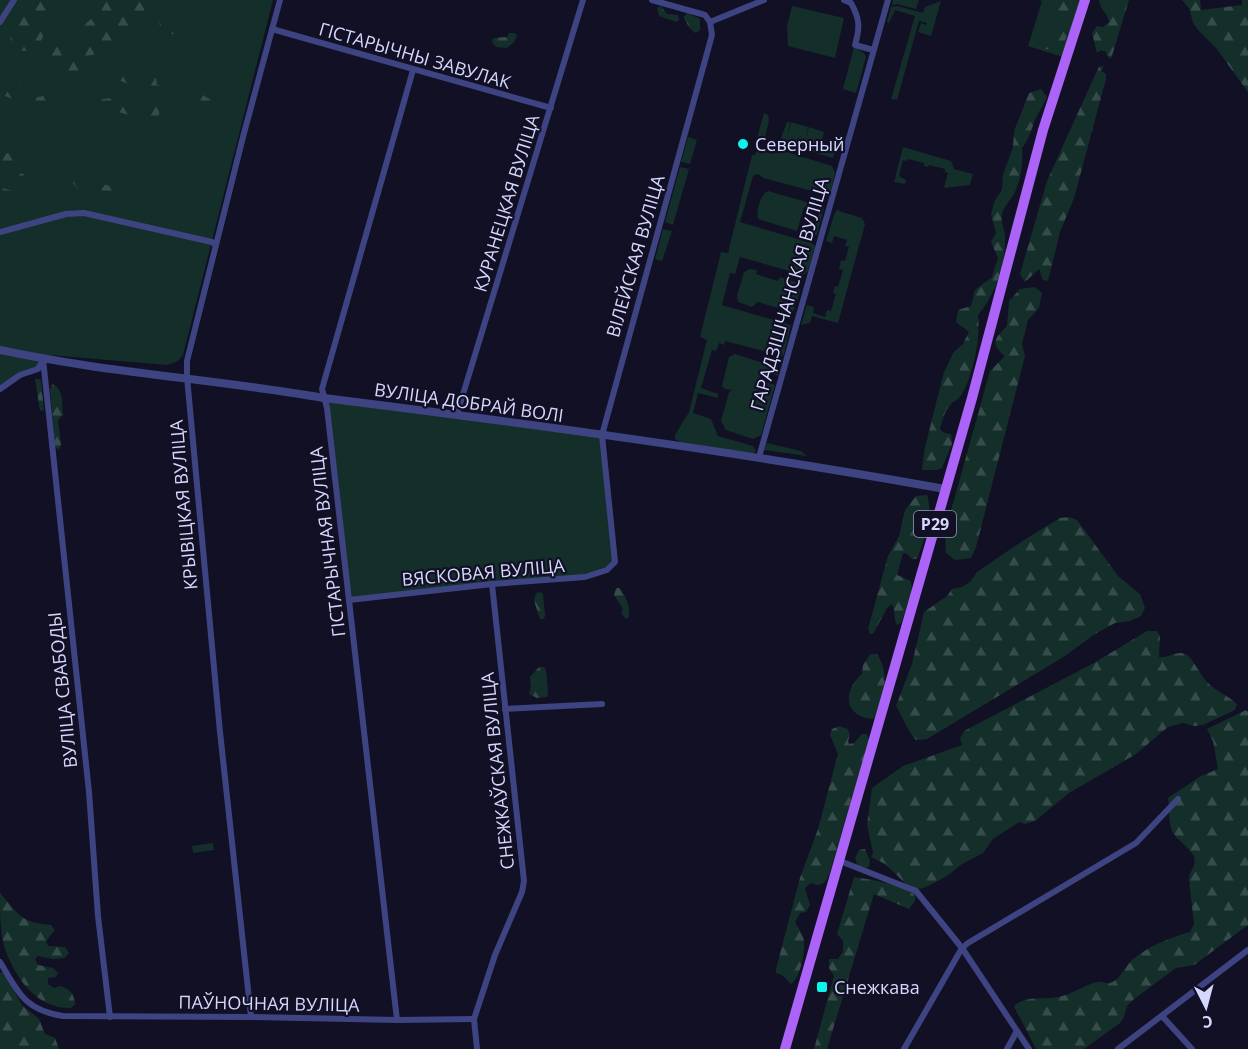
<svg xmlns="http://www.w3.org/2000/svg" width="1248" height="1049" viewBox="0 0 1248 1049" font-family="'Open Sans',sans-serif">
<defs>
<pattern id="forest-firs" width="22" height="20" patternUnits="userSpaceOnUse" patternTransform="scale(1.5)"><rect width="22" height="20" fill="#142f2a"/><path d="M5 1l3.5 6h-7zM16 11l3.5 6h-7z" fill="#354c4a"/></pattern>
</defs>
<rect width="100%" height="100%" fill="#111025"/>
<!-- green -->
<g fill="#142f2a">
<polygon points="0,0 273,0 183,355 178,361 167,365 50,355 31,356 43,359 38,369 0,389"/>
<polygon points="893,0 919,0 916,9 897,4 892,5"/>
<polygon points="1039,0 1081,0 1066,58 1028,46 1042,1"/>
<polygon points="941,1 931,36 918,32 921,23 926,25 927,23 919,21 897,100 891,99 915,16 895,10 889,23 887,22 891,7 897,6 923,13 925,7"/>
<polygon points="792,6 844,18 835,58 788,46 787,26"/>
<polygon points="854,47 864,53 866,57 856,93 843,89"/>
<polygon points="764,113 768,115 769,121 764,141 757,139"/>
<polygon points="787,122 790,122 787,138 791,122 808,127 806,138 809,127 824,132 819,152 823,153 825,147 835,150 833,158 782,143 781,138"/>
<polygon points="688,137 697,140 690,164 681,162"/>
<polygon points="903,147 951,161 954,169 973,174 970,185 944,188 948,173 945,172 945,169 929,165 928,167 924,166 924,163 908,159 907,161 903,160 899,176 906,180 905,184 894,182"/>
<polygon points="757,150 773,154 780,150 832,166 835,173 830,194 828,195 763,178 758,174 753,176 740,222 811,243 815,246 808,271 803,275 740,257 735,274 730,273 722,305 791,325 784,354 782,356 725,341 724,345 719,343 716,351 712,350 701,388 718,394 718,398 698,393 693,413 711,419 718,436 753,446 756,451 752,454 681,442 675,439 675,435 689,412 707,340 700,337 721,252 728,253 752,155 755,155"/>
<polygon points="680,167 689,169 673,225 665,222"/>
<path d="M768 191 824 207 817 235 813 236 819 212 804 207 797 231 758 219C756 211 760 195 768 191Z"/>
<polygon points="839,209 839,211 862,218 865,224 838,323 812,316 810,323 801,325 807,305 814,307 813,313 825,317 827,310 831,311 836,294 833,293 835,286 838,287 843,270 839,269 841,260 845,261 849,247 845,246 847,240 834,236 832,243 826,241 835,212"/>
<polygon points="663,229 672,231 662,261 655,259"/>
<polygon points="750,269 757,270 756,274 778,281 780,277 798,283 800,292 792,315 790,317 783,316 781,313 782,309 758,302 752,307 738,302 737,296 744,272"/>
<polygon points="735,354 776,367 779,371 778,376 761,371 759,380 775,385 761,435 753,439 726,430 721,421 729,392 732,390 725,389 722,386 729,357"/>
<polygon points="324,398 602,435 615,562 607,570 585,577 349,600"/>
<polygon points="767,443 801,451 807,456 764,450"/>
<polygon points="213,843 214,850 193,853 192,846"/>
</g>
<!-- forest -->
<g fill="url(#forest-firs)">
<path d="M21 0H59L39 46 27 51 15 50C5 29 11 19 21 0Z"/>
<path d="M92 0H151C149 6 148 13 146 19 140 34 104 52 89 56L75 76 68 70 73 61 69 54 56 58 45 57 51 37 58 32 64 39 67 48H76L82 41 76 34 79 29 94 17 96 4Z"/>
<path d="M1059 0H1073C1075 17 1068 36 1060 51L1045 49 1044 45 1056 16Z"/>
<path d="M1099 0H1129L1111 59 1107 56 1106 52 1101 50 1097 53 1092 33 1097 26 1103 27 1109 22C1108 13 1100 10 1099 0Z"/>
<polygon points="1182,0 1200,0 1201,10 1242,5 1242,0 1248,0 1248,92 1216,48 1198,30 1193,23 1189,8"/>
<polygon points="661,6 667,14 678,15 679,20 677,22 659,16 657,8"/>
<path d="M687 13 700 19V30L696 33C689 30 687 23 684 17Z"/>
<polygon points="165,14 175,19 179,30 176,34 166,34 160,29 159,16"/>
<polygon points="509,33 515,33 517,36 514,42 507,48 496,47 492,42 493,38 507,37"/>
<polygon points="1104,66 1101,71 1106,74 1106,79 1074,198 1060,232 1049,277 1047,281 1043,280 1039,269 1025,282 1020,274 1047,181 1096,73 1099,67"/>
<polygon points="116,69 141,78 149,75 156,78 157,85 165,86 168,89 169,96 163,97 113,78 107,72"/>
<path d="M10 83H18L27 95 40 97 50 92 59 94 60 97 66 100 63 104C51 107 35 111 23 105 14 101 10 96 0 95V85Z"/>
<polygon points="191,89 200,90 204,96 217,103 215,107 183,98 182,92"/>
<path d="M1041 89 1047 97C1044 105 1038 112 1035 120 1031 131 1029 139 1022 148 1023 164 1021 180 1014 194 1010 201 1004 206 1002 214 1000 221 1005 229 1005 237 1006 264 995 295 978 315 981 337 973 375 962 394 959 399 956 400 952 403 944 411 943 419 940 429L944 433 951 434 952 444 942 468 937 470H922L925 447 944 372 954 352 963 344 969 332 956 322 958 310 971 306 975 290 992 277 998 258 991 242 996 233 991 215 994 202 1002 190 1003 175 1013 147 1014 131 1029 93Z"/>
<polygon points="114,98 157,105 160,110 157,123 90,104 90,100"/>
<polygon points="0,152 12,154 18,159 18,166 14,169 16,173 24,174 23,180 19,183 0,180"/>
<polygon points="74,177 82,177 88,182 122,188 122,192 114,196 94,190 78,189 72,182"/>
<polygon points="0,187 18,193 18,198 5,202 0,202"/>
<path d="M1035 287 1042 293 1039 308 1028 320 1022 344 1025 356 976 547 971 558 955 560 946 553 945 532 990 371 1005 356C990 344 994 339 1007 326L1009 301 1020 289Z"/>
<polygon points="35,379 41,379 44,410 40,411"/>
<path d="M52 384C64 389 62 404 63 415L58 420 61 444 59 450 55 447 50 389Z"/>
<polygon points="341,461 344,469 353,480 352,483 348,484 348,492 343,491 339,462"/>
<path d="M927 495C934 518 925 537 917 559H912L907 554 903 553 897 575 911 581 912 592 901 623 897 625C893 619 896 611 892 604L887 608 873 634H870L868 629 888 556 899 536 905 510 916 496Z"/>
<path d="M1069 517 1077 520 1118 576 1140 594 1145 608 1141 616 1130 621 1115 623 1095 634 1065 656 927 739 916 740C909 733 902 716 896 706L912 664 924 612 947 596 952 589 962 587 970 582 977 572 1024 540 1060 518Z"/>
<path d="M616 588H620C626 597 630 606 629 617L626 619 621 613 623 609 614 595Z"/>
<polygon points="541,592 543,594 545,615 544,619 540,619 534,601 536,593"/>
<path d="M1147 631H1157L1160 636 1159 657C1169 659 1177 649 1187 655 1192 658 1201 675 1206 681 1216 692 1228 695 1237 704L1235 710 1203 725 1194 726 1183 723 1168 727 1136 754 1069 793 1035 821 1025 824 1019 822 993 839 983 853 962 864 947 876 924 888 917 889 907 885 885 864 871 857 873 853 867 825 872 788 903 766 962 745 960 738 964 731 1094 663Z"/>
<path d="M871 654H877C887 670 886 683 881 701 879 707 878 714 873 719 844 717 842 691 862 674L863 664Z"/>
<polygon points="539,667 544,667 546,670 548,692 547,697 537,698 529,694 531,687 530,677"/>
<path d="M1246 710 1248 712V925L1194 965 1176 968 1134 999 1127 1006 1124 1017 1120 1023 1084 1049H1036L1014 1006C1028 994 1046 1001 1062 996 1074 993 1085 985 1097 982 1101 981 1106 984 1110 983 1120 980 1125 967 1132 960 1149 946 1169 938 1190 932L1194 924 1189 879C1189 872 1197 865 1194 857 1190 847 1177 841 1172 831 1168 822 1170 808 1168 798L1201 776 1218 769 1213 741 1207 729Z"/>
<path d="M839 726 848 729 850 735 848 741 849 744 854 743 862 734H867L869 740 829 875 824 883 818 885 811 883 805 888 810 905 806 912 800 913 795 922C798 928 803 934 804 940 805 953 801 976 791 984L782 975 776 973V969L800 878 818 829 838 754 830 735 832 729Z"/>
<polygon points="865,849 870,861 869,867 864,868 857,864 855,858 859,850"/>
<path d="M854 877C866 879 911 885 915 896 917 901 912 905 909 909L874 894 827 1049H814L834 976 829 968V959H838L843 951V941L837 934Z"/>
<path d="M0 893C20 916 20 922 51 925L55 930 46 941 48 946 65 947 69 953 65 958 53 959 38 956 35 959 38 965 53 968 58 973 56 977 48 978V984L54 988 61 986C71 990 74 994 75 1004L71 1008C37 1009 16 979 5 949 0 935 0 909 0 893Z"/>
<polygon points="0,972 4,973 22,1005 39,1019 45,1034 55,1038 59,1049 0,1049"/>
</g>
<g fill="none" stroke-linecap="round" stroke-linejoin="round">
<!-- minor -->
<g stroke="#3e4482" stroke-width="6">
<path d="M844 0 851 3C860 19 860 28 855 45L873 50"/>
<polyline points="0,22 14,0"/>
<polyline points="710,22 764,0"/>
<polyline points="272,29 551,108"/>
<polyline points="0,232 66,214 84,213 212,242 215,245"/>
<polyline points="43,359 89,792 98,916 110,1017"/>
<polyline points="0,389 20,375 38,369 43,360"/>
<polyline points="457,414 583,0"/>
<polyline points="759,457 888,0"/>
<polyline points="349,600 492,584 585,577 607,570 615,562 602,435 712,35 710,22 705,15 652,0"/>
<polyline points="505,709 602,704"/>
<polyline points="840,861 916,891 962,948 1029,1049"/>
<path d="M0 962C19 993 24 1010 63 1016L251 1017 397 1020 474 1019"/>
<polyline points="1162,1016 1192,1049"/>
<polyline points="251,1017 220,732 187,377 187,361 244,133 280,0"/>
<polyline points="397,1020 327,408 322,389 413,70"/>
<polyline points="477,1049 474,1019 495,955 522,892 524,881 492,584"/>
<polyline points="904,1049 962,948 968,943 1136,843 1178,799"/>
<polyline points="1007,1049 1017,1031"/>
<polyline points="1118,1049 1248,950"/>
</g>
<!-- tertiary -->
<path stroke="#3e4482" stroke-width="8" d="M0 350C107 373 216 379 324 398 532 424 739 452 945 489"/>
<!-- primary -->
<polyline stroke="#ac63f7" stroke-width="10" points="785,1049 972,398 1043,130 1085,0"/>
</g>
<!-- markers -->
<g fill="#0cf3eb" stroke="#111025" stroke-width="2">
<circle cx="743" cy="144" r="6"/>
<rect x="816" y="981" width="12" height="12" rx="3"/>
</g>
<g text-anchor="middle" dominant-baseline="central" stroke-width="4.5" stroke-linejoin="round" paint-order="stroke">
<!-- shield labels -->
<rect fill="#111025" stroke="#9b9bbc" stroke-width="1.5" x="914" y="511" width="42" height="26" rx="4.5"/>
<g font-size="16" font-weight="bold" fill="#d6d7fd">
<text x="935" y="524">Р29</text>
</g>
<!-- street labels -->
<g font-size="18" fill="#d6d7fd" stroke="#111025">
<text transform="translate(415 55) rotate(16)">ГІСТАРЫЧНЫ ЗАВУЛАК</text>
<text transform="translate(506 203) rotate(-73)">КУРАНЕЦКАЯ ВУЛІЦА</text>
<text transform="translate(635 256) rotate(-74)">ВІЛЕЙСКАЯ ВУЛІЦА</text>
<text transform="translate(789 294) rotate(-74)">ГАРАДЗІШЧАНСКАЯ ВУЛІЦА</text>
<text transform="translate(469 402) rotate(8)">ВУЛІЦА ДОБРАЙ ВОЛІ</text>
<text transform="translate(183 505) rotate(-95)">КРЫВІЦКАЯ ВУЛІЦА</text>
<text transform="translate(327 542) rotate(-97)">ГІСТАРЫЧНАЯ ВУЛІЦА</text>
<text transform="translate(483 572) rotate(-5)">ВЯСКОВАЯ ВУЛІЦА</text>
<text transform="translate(62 690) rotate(-96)">ВУЛІЦА СВАБОДЫ</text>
<text transform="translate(497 771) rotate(-96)">СНЕЖКАЎСКАЯ ВУЛІЦА</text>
<text transform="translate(269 1003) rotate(1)">ПАЎНОЧНАЯ ВУЛІЦА</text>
</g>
<!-- poi labels -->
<g font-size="18" fill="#d6d7fd" stroke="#111025" text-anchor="start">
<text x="755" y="144">Северный</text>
<text x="834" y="987">Снежкава</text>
</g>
</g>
<!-- north arrow -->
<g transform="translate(1206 1007) rotate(174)" stroke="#111025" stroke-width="4.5" paint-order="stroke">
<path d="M0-4.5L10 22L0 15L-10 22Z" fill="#d6d7fd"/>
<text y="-9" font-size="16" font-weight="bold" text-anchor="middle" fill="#d6d7fd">С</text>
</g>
</svg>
